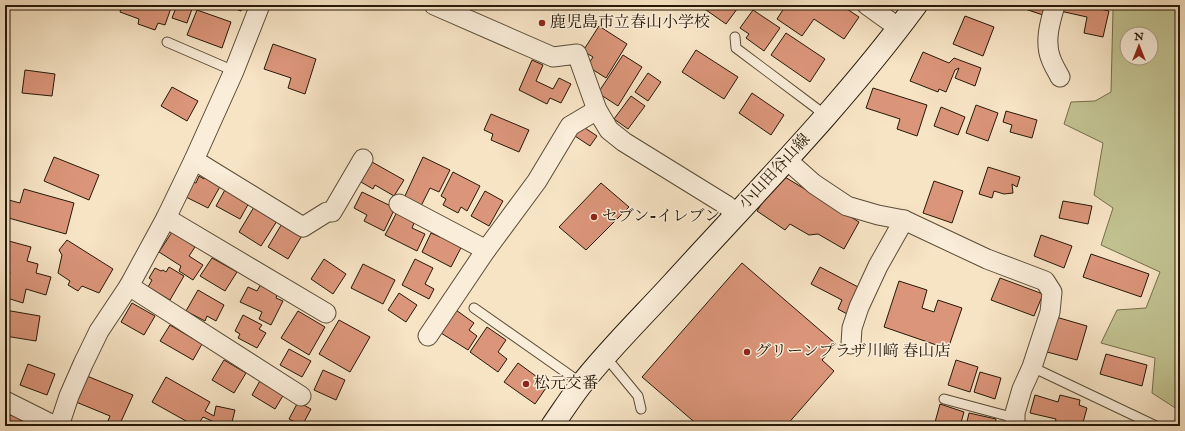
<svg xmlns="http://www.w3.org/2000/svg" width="1185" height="431" viewBox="0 0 1185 431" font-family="'IM FELL English','Noto Serif JP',serif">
<rect width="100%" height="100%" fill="#f7e4c5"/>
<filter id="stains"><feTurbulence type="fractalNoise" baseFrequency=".005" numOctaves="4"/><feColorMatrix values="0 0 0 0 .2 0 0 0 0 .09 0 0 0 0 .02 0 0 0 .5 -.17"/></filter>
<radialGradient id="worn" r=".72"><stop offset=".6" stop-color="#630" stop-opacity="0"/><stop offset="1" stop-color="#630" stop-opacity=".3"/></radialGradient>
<!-- green -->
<path fill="#c2c291" stroke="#746e4c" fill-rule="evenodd" d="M1117 5H1180V411L1152 393 1155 358 1101 343 1117 310 1146 308 1160 272 1101 245 1113 208 1094 195 1103 143 1064 124 1071 102 1095 101 1111 92 1113 10ZM1127 34H1151V58H1127Z"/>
<!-- building -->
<g fill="#db957a" stroke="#261908">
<polygon points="122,5 163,5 171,8 165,25 158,23 155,30 138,24 139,19 120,12"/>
<polygon points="177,5 192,9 187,23 172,18"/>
<polygon points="225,5 243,5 241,11"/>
<polygon points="699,5 740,5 726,24"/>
<polygon points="786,5 841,5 859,17 844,39 814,19 802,36 777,19"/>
<polygon points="1016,5 1049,5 1046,16 1016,6"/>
<polygon points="1061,5 1101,5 1100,9 1109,11 1103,37 1084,33 1087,17 1060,11"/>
<polygon points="197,10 231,22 222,48 187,35"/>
<polygon points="753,10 780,28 764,51 746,38 749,34 740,28"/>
<polygon points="965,16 994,27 983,56 953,44"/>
<polygon points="599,26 627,44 606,78 587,66 593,57 583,51"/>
<polygon points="786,33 825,59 810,82 771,55"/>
<polygon points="273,44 316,59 305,94 288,88 291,78 264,69"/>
<polygon points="696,50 738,77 724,99 682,72"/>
<polygon points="923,52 949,63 954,58 981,68 975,86 955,78 959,68 955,70 946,92 939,89 938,92 910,81"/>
<polygon points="623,55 642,67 618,106 598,93"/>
<polygon points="532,60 543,65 536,81 553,89 559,78 571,84 561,103 550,98 547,104 519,90"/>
<polygon points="25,70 55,74 52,96 22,93"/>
<polygon points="648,73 661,82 648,101 635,92"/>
<polygon points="172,87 198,101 187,121 161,106"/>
<polygon points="873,88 927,105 917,136 897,129 900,119 866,108"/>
<polygon points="752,93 784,115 771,135 739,113"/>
<polygon points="631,96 645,106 628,129 614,119"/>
<polygon points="976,105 998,113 988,141 966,133"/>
<polygon points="941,107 965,117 958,135 934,126"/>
<polygon points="1006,111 1037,120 1032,138 1010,132 1012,125 1003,122"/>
<polygon points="491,114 529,130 519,152 491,140 493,134 484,130"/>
<polygon points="579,124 597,136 590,146 572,134"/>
<polygon points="54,157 99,175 89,200 44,181"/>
<polygon points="423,157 450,170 439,192 430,188 421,206 404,198"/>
<polygon points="372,162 404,180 394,196 375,185 373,189 361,182"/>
<polygon points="988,167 1020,177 1017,187 1012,184 1013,193 1004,194 994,191 992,198 979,194"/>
<polygon points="453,172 480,186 467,211 461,207 458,213 443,205 446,199 441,196"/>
<polygon points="780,174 859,222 844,249 818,234 809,235 790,224 785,230 757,211"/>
<polygon points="206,175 222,183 208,208 184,196 192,182 196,183 199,176 204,179"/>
<polygon points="934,181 963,191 952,223 923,213"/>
<polygon points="601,183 629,207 586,250 559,227"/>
<polygon points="226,188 250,201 240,219 216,206"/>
<polygon points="24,189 74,203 66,234 5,217 5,199 20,203"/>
<polygon points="485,191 503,201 489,226 471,216"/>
<polygon points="362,192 395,208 384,231 364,221 367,215 354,208"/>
<polygon points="1063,201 1092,206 1088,224 1059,218"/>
<polygon points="254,207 277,221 261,246 239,232"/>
<polygon points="397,212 415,221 412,228 425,234 417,251 385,235"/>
<polygon points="283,222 303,234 288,259 268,247"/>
<polygon points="172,232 195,247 189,256 203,265 193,280 179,271 181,266 159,252"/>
<polygon points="431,233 440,237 442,234 463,244 451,267 422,252"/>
<polygon points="1041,235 1072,246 1064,268 1034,256"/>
<polygon points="5,240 31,247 27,261 38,264 36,273 51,277 46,295 26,289 23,303 7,298 9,290 5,289 10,272 5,270"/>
<polygon points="67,240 113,269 99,293 82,286 78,291 68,285 70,281 58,273 62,255 59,250"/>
<polygon points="1091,254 1149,274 1141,297 1083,277"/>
<polygon points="212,258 237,272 225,291 200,276"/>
<polygon points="324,259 346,274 333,294 311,279"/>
<polygon points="415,259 433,268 425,284 434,289 429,299 402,285"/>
<polygon points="742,263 836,344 822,360 834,371 786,426 699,426 642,377"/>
<polygon points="363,264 395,280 383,304 351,288"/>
<polygon points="169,267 184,276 170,300 148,287 152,280 149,278 155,268 161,271 163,270 166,272"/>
<polygon points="820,267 860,288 847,314 838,309 842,300 811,284"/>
<polygon points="1000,278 1043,294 1034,316 991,300"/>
<polygon points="899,281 927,290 922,308 934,312 938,300 962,308 948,349 884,327"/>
<polygon points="261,284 278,292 276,298 283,301 271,325 259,319 262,312 240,302 248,287 257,291"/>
<polygon points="198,290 224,305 216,321 207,316 205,321 186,311"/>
<polygon points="399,293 417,305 406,322 388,310"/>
<polygon points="132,303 155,316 144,335 121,322"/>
<polygon points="5,310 40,316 36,341 5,336"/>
<polygon points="456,310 474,323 469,330 477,336 468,350 441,333"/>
<polygon points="298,311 325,327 309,355 281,338"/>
<polygon points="243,315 262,325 259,329 266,333 257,348 238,338 240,334 235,331"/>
<polygon points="1056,317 1087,326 1077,360 1047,352"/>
<polygon points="339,320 370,337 350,372 319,354"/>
<polygon points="170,325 202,344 193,360 160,341"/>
<polygon points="487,327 506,340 498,352 507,359 498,372 470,352"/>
<polygon points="289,349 311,361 302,377 280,365"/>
<polygon points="1106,354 1147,365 1142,386 1100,374"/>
<polygon points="224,360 246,373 234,393 212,380"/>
<polygon points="956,360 978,367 970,392 948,385"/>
<polygon points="518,363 548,385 535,404 504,382"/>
<polygon points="28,364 55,374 47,395 20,385"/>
<polygon points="323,370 345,380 336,400 314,390"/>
<polygon points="980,372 1001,378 995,399 974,392"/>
<polygon points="87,376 133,395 119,426 106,426 110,416 76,402"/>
<polygon points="166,377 210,402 205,411 214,416 216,406 235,410 231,426 213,426 214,422 203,417 197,426 195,426 152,402"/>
<polygon points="261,379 284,394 275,409 252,395"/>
<polygon points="1035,395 1058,402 1060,395 1080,400 1079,405 1087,408 1082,426 1054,426 1056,419 1030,413"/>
<polygon points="298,402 311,409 302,426 289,419"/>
<polygon points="940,404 964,412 960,426 934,426"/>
<polygon points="13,413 26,426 5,426 5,421"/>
<polygon points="969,413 996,419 995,426 966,426"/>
</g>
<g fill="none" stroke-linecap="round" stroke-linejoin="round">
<!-- lane casing -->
<g stroke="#5a4c37" stroke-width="11">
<g id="lane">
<polyline points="735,37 736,48 816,108 825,117"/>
<polyline points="167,42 234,71"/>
<polyline points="474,308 571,376 580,387"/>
<polyline points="605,356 638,396 641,409"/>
<polyline points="1032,367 1156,426"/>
<polyline points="944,399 1015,418"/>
</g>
</g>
<!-- street casing -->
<g stroke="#5a4c37" stroke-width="21">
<g id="street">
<polyline points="434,5 553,57 577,54 597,110 609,130 624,142 726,205 736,213"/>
<polyline points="867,5 899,28"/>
<path d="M1055 5C1050 22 1044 42 1051 59 1053 65 1057 71 1060 77"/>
<polyline points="194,160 303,227 327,212 332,212 363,159"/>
<polyline points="787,160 814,184 847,206 878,215 904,220 987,259 1045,281 1052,292 1050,312 1032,367 1022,389 1015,413 1015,426"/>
<polyline points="399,204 486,250"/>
<polyline points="166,218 326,313"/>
<polyline points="129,286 301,396"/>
<polyline points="428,336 486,250 537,181 570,126 597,110"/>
<polyline points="851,344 852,328 859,307 878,266 904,220"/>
<polyline points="5,401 55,426"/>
<polyline points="59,426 69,396 83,364 99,331 129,286 166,218 194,160 234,71 260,5"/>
</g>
</g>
<!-- secondary casing -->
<g stroke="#261908" stroke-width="24">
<path id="secondary" d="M552 426C561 413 570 399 580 386 608 350 642 317 673 283 756 192 843 104 916 5"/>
</g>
<!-- lane -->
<use href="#lane" stroke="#faedd9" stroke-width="9"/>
<!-- street -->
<use href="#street" stroke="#faedd9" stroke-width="19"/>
<!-- secondary -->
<use href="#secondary" stroke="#faedd9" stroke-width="22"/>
</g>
<!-- markers -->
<g fill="#8f2418" stroke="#faedd9" stroke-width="1.5">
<circle cx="542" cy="23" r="4"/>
<circle cx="594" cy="217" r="4"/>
<circle cx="747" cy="352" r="4"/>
<circle cx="526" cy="384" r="4"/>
</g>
<g text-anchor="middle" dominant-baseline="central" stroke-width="3" stroke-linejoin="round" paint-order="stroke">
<!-- poi labels -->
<g font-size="16" fill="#261908" stroke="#faedd9" text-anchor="start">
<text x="550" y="23">鹿児島市立春山小学校</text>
<text x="602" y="217">セブン-イレブン</text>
<text x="755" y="352">グリーンプラザ川﨑 春山店</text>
<text x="534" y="384">松元交番</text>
</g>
<!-- street labels -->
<g font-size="16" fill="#261908" stroke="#faedd9">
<text transform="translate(775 172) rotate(-47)">小山田谷山線</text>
</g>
</g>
<!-- margin -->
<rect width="1185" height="431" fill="none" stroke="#f7e4c5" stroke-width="20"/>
<rect x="6" y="6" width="1173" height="419" fill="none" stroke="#261908" stroke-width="2"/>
<rect x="10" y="10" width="1165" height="411" fill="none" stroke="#261908"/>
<!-- north arrow -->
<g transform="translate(1139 46)"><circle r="19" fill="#faedd9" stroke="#a59885"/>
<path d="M0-3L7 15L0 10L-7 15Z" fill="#8f2418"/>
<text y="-6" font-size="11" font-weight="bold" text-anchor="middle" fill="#261908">N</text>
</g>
<rect width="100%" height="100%" filter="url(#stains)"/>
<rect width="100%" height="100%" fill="url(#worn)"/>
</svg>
